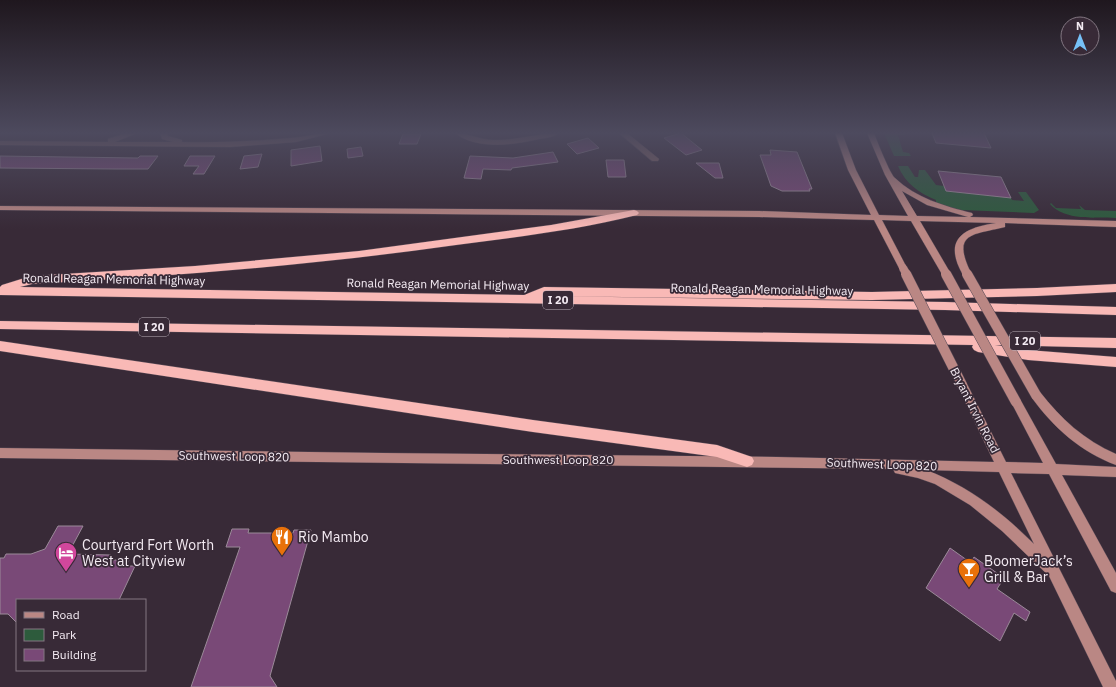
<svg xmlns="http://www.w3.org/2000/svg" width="1116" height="687" viewBox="0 0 1116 687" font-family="'IBM Plex Sans',sans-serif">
<rect width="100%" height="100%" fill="#382a37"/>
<!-- green -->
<g fill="#2d5b3c">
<polygon points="884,133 904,133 905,135 898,135 903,152 909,153 911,156 894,156"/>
<path d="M898 166H908L915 177H918L919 170H925L936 185 944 186 946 191 1011 198 1012 200 1024 201 1018 192H1026L1039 210 1034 213 961 210 936 204V200C919 193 905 183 898 166Z"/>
<path d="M1051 203 1056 208 1081 209 1079 205 1085 210 1116 211V218C1095 217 1065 221 1050 204Z"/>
</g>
<!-- building -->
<g fill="#794977" stroke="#9b8a99">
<polygon points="681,133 702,150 686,155 664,138"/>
<polygon points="932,133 984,133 991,148 936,143"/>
<polygon points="403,134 421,134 417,144 399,144"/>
<polygon points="588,138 599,148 577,154 567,144"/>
<polygon points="320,146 322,161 291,166 291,150"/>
<polygon points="361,147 363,156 348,158 347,149"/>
<polygon points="770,150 797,152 812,189 809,189 810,191 782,191 771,186 760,155 771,155"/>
<polygon points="553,152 558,162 512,168 511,170 483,169 481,179 464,178 470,156 513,158"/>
<polygon points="262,154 258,167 240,169 244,156"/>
<polygon points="0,156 138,158 140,156 158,156 148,169 116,169 0,168"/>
<polygon points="190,156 215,156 204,174 193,174 199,166 184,166"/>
<polygon points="606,160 624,160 626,177 608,177"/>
<polygon points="696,163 719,163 723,178 715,178"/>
<polygon points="938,171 1001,177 1011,198 946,191"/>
<polygon points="58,526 83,526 68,554 111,555 109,560 129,560 126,566 135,566 119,600 17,600 17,623 8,614 0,614 0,558 4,558 6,554 31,554 45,549"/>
<polygon points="232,529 249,529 248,533 293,533 294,530 311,530 270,676 277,687 191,687 240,547 226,547"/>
<polygon points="950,548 971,563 974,557 1004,578 997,589 1030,612 1026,621 1014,613 1000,641 926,588"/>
</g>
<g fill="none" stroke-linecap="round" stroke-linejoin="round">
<!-- minor casing -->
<g stroke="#564955" stroke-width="1">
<g id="minor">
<path d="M126 133H137L115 142H173L162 139 160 133H167L168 136 182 140V142C219 143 255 141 291 138 305 137 317 133 331 133L296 142 230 147 0 145V141L108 142V139Z"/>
<path d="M455 133C468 133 480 140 494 140 516 141 537 133 559 133 554 137 545 138 539 139 514 145 476 150 455 133Z"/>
<polygon points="619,133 627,133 659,159 658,161 652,161"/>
</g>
</g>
<!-- secondary casing -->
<g stroke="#564955" stroke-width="1">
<g id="secondary">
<path d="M835 133H842L856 170 879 215 908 216 885 175 867 133H874C877 141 890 174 895 178 916 198 944 206 972 213L973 215 970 217 1116 221V227L1005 223V227C973 235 951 232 971 273L966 276 963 275C943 240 962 228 996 223L920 221 951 274 946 277 943 276 911 221 882 220 907 268 903 271 899 268 874 220 759 217 0 210V206L759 211 871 215 848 170ZM902 191 927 205 968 217 917 216Z"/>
<path d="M962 381 966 382 1006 462 1043 463 1011 402 1012 399 1016 398 1020 399 1056 464 1116 467V477L1062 475 1116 573V593L1111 591 1049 474 1011 473 1116 681V687H1103L1049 576 1002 531 970 505 935 484 918 478 895 473 893 469 0 458V448L383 453 777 457 994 462 957 385 958 382ZM926 470 999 472 1034 544C1002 512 968 486 926 470Z"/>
<path d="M1036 391 1040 392C1061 419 1084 440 1116 454V465C1081 452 1054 428 1032 398L1031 395 1032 392Z"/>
</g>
</g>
<!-- motorway casing -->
<g stroke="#564955" stroke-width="1">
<g id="motorway">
<path d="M634 210 637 211 639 213 637 215C578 230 516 237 456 245 315 265 174 276 32 284L20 287 524 295 544 287 872 292 1037 288 1116 284V292L1037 296 872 300 543 296 945 302 1116 307V315L945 310 0 295V287L2 285 31 276 195 266 359 251 551 225Z"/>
<polygon points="0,321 1116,338 1116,348 995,345 1028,350 1116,357 1116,367 1028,360 978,352 974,350 972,347 973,345 0,329"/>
<polygon points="0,341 533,420 717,445 752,457 754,461 752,465 747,467 717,457 533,432 0,351"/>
</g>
</g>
<!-- minor -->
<use href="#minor" fill="#886866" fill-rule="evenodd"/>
<!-- secondary -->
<use href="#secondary" fill="#ba8784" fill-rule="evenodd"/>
<!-- motorway -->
<use href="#motorway" fill="#f9b9b6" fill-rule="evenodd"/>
<!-- secondary-bridge-far1 casing -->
<g stroke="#564955" stroke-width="9" stroke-linecap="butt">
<g id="secondary-bridge-far1">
<polyline points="903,268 907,275"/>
<polyline points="966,273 967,275"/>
</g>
</g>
<!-- secondary-bridge casing -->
<g stroke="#564955" stroke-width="11" stroke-linecap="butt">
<g id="secondary-bridge">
<polyline points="906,274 962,385"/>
<polyline points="946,274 1016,402"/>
<polyline points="967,274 1036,395"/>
</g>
</g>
<!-- secondary-bridge-far1 -->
<use href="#secondary-bridge-far1" stroke="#ba8784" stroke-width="8"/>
<!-- secondary-bridge -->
<use href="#secondary-bridge" stroke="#ba8784" stroke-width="10"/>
</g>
<!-- sky -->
<linearGradient id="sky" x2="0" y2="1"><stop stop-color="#1f171e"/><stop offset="0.58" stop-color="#4d4a5e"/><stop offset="1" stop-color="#4d4a5e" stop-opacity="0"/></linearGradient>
<rect width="1116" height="229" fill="url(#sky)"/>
<!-- icons -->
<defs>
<g id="restaurant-pin" transform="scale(1.15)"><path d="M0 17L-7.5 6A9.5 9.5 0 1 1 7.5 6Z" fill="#e8710a" stroke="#382a37"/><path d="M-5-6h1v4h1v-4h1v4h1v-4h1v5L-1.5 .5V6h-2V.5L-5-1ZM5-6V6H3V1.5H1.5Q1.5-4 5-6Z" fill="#fff"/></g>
<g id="hotel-pin" transform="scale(1.15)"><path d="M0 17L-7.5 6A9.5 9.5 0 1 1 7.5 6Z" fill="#d1479c" stroke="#382a37"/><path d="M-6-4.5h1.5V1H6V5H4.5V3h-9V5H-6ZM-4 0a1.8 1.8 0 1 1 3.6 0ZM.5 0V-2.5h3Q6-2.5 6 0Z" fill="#fff"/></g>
<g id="bar-pin" transform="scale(1.15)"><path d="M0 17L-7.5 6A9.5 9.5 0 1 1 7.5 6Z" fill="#e8710a" stroke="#382a37"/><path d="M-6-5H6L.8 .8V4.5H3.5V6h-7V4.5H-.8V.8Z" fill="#fff"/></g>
</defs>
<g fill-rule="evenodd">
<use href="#restaurant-pin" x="282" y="537"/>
<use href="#hotel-pin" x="66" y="553"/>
<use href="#bar-pin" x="969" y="569"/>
</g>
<g text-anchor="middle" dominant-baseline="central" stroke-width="3.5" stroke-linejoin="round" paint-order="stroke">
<!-- shield labels -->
<g fill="#382a37" stroke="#bbb0ba" stroke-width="1">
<rect x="543" y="291" width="30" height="18" rx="3"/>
<rect x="139" y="318" width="30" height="18" rx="3"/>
<rect x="1010" y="332" width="30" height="18" rx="3"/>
</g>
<g font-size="11" font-weight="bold" fill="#f3eaf2">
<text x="558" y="300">I 20</text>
<text x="154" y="327">I 20</text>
<text x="1025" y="341">I 20</text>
</g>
<!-- street labels -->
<g font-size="12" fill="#f3eaf2" stroke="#382a37">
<text transform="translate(114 279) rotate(1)">Ronald Reagan Memorial Highway</text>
<text transform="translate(438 284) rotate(1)">Ronald Reagan Memorial Highway</text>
<text transform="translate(762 289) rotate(1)">Ronald Reagan Memorial Highway</text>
<text transform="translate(975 410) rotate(63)">Bryant Irvin Road</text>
<text transform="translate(234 456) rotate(1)">Southwest Loop 820</text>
<text x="558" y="459">Southwest Loop 820</text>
<text transform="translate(882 464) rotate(2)">Southwest Loop 820</text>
</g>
<!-- near-poi labels -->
<g font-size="14" fill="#f3eaf2" stroke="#382a37" text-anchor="start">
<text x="298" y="537">Rio Mambo</text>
<text x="82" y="545">Courtyard Fort Worth<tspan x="82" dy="16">West at Cityview</tspan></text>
<text x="984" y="561">BoomerJack’s<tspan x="984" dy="16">Grill &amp; Bar</tspan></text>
</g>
</g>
<!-- legend -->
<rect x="16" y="599" width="130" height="72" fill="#382a37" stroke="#837782"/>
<rect x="24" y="612" width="20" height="6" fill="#ba8784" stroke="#837782"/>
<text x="52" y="619" font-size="12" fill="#f3eaf2">Road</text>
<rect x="24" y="629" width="20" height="12" fill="#2d5b3c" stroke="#837782"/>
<text x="52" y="639" font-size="12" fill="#f3eaf2">Park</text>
<rect x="24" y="649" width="20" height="12" fill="#794977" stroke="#837782"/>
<text x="52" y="659" font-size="12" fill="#f3eaf2">Building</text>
<!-- north arrow -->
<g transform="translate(1080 36)"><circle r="19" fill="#382a37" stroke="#837782"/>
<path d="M0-3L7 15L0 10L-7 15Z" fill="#76c0f7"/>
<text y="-6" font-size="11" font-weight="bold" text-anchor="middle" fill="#f3eaf2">N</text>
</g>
</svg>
